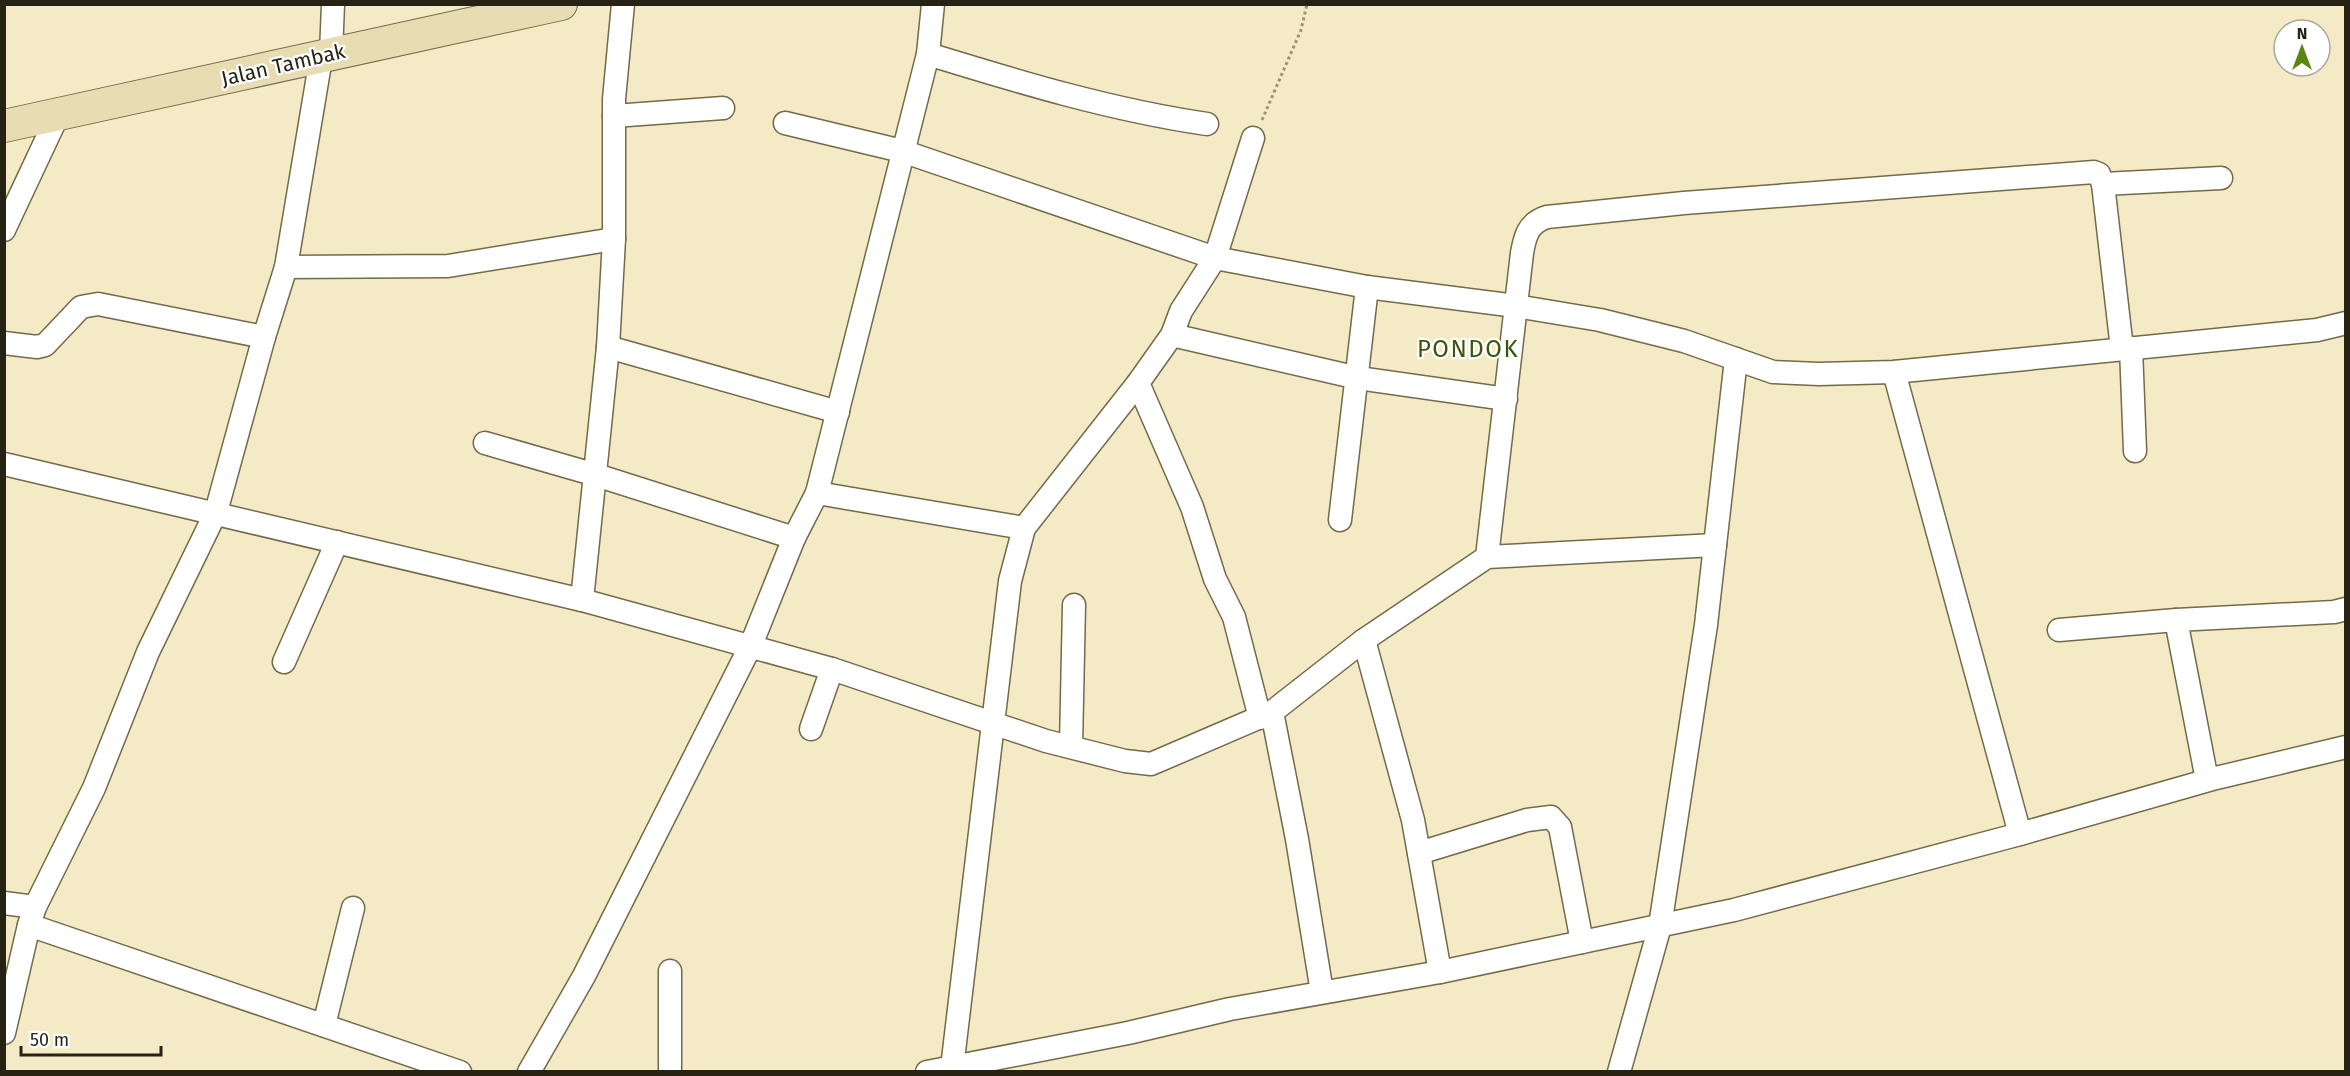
<svg xmlns="http://www.w3.org/2000/svg" width="2350" height="1076" viewBox="0 0 2350 1076" font-family="'Fira Sans',sans-serif">
<rect width="100%" height="100%" fill="#f4ebc6"/>
<g fill="none" stroke-linecap="round" stroke-linejoin="round">
<!-- street casing -->
<g stroke="#726a49" stroke-width="25">
<g id="street">
<polyline points="331,54 333,4"/>
<path d="M928 54C1019 82 1111 110 1207 124"/>
<polyline points="614,116 723,108"/>
<polyline points="785,123 902,151 1215,258 1367,287 1516,306 1600,320 1684,341 1773,372 1819,374 1894,372 2317,330 2346,323"/>
<polyline points="2103,184 2221,178"/>
<polyline points="4,230 58,115"/>
<polyline points="286,267 448,266 614,239"/>
<polyline points="1172,335 1358,378 1506,399"/>
<polyline points="4,343 37,347 45,345 81,307 98,304 264,337"/>
<polyline points="608,347 838,412"/>
<polyline points="2131,348 2135,451"/>
<polyline points="1894,372 2020,834"/>
<polyline points="1138,383 1192,507 1215,579 1234,617 1260,718"/>
<polyline points="485,443 596,475 794,538"/>
<polyline points="4,464 582,600 832,669 1046,741 1125,761 1151,764 1272,712 1364,640 1487,557 1715,545"/>
<polyline points="817,493 1024,528"/>
<polyline points="1340,520 1367,287"/>
<path d="M1487 557 1522 253C1525 236 1528 223 1547 217L1684 203 2094 172 2099 174 2103 184 2122 349"/>
<polyline points="582,600 608,347 614,239 614,99 623,4"/>
<polyline points="2059,630 2176,620"/>
<polyline points="1364,640 1413,820 1440,972"/>
<polyline points="284,662 337,542"/>
<polyline points="1272,712 1297,839 1322,992"/>
<polyline points="811,729 832,669"/>
<polyline points="1071,746 1074,605"/>
<polyline points="2207,780 2176,620 2334,612 2346,609"/>
<polyline points="1419,853 1527,820 1551,817 1560,827 1582,942"/>
<polyline points="4,903 35,907"/>
<polyline points="29,925 460,1072"/>
<polyline points="670,971 670,1072"/>
<polyline points="324,1025 353,908"/>
<polyline points="4,1033 29,925 35,907 94,788 148,652 216,512 264,337 286,267 321,58"/>
<polyline points="952,1068 1010,581 1024,528 1138,383 1172,335 1181,311 1215,258 1253,138"/>
<polyline points="529,1072 584,976 751,645 794,538 817,493 928,54 933,4"/>
<polyline points="927,1072 1128,1033 1230,1009 1440,972 1734,910 2020,834 2216,778 2346,747"/>
<polyline points="1619,1072 1660,926 1706,625 1736,359"/>
</g>
</g>
<!-- secondary casing -->
<g stroke="#726a49" stroke-width="34">
<polyline id="secondary" points="4,126 561,4"/>
</g>
<!-- path -->
<polyline stroke="#9a9378" stroke-width="3" stroke-dasharray="3 3" stroke-linecap="butt" points="1262,120 1301,30 1307,4"/>
<!-- street -->
<use href="#street" stroke="#fff" stroke-width="22"/>
<!-- secondary -->
<use href="#secondary" stroke="#e8ddb2" stroke-width="32"/>
</g>
<g text-anchor="middle" dominant-baseline="central" stroke-width="4.5" stroke-linejoin="round" paint-order="stroke">
<!-- street labels -->
<g font-size="21" fill="#262214" stroke="#fff">
<text transform="translate(283 65) rotate(-13)">Jalan Tambak</text>
</g>
<!-- quarter labels -->
<g font-size="24" letter-spacing="1.5" fill="#3a550f" stroke="#fff">
<text x="1468" y="349">PONDOK</text>
</g>
</g>
<!-- border -->
<rect width="2350" height="1076" fill="none" stroke="#262214" stroke-width="12"/>
<!-- north arrow -->
<g transform="translate(2302 48)"><circle r="28" fill="#ffffff" stroke="#a8a7a1" stroke-width="1.5"/>
<path d="M0-4.5L10 22L0 15L-10 22Z" fill="#5b850f"/>
<text y="-9" font-size="16" font-weight="bold" text-anchor="middle" fill="#262214">N</text>
</g>
<!-- scale -->
<path d="M21 1046v9h140v-9" fill="none" stroke="#262214" stroke-width="3"/>
<text x="30" y="1046" font-size="18" fill="#262214" stroke="#ffffff" stroke-width="4.5" paint-order="stroke">50 m</text>
</svg>
